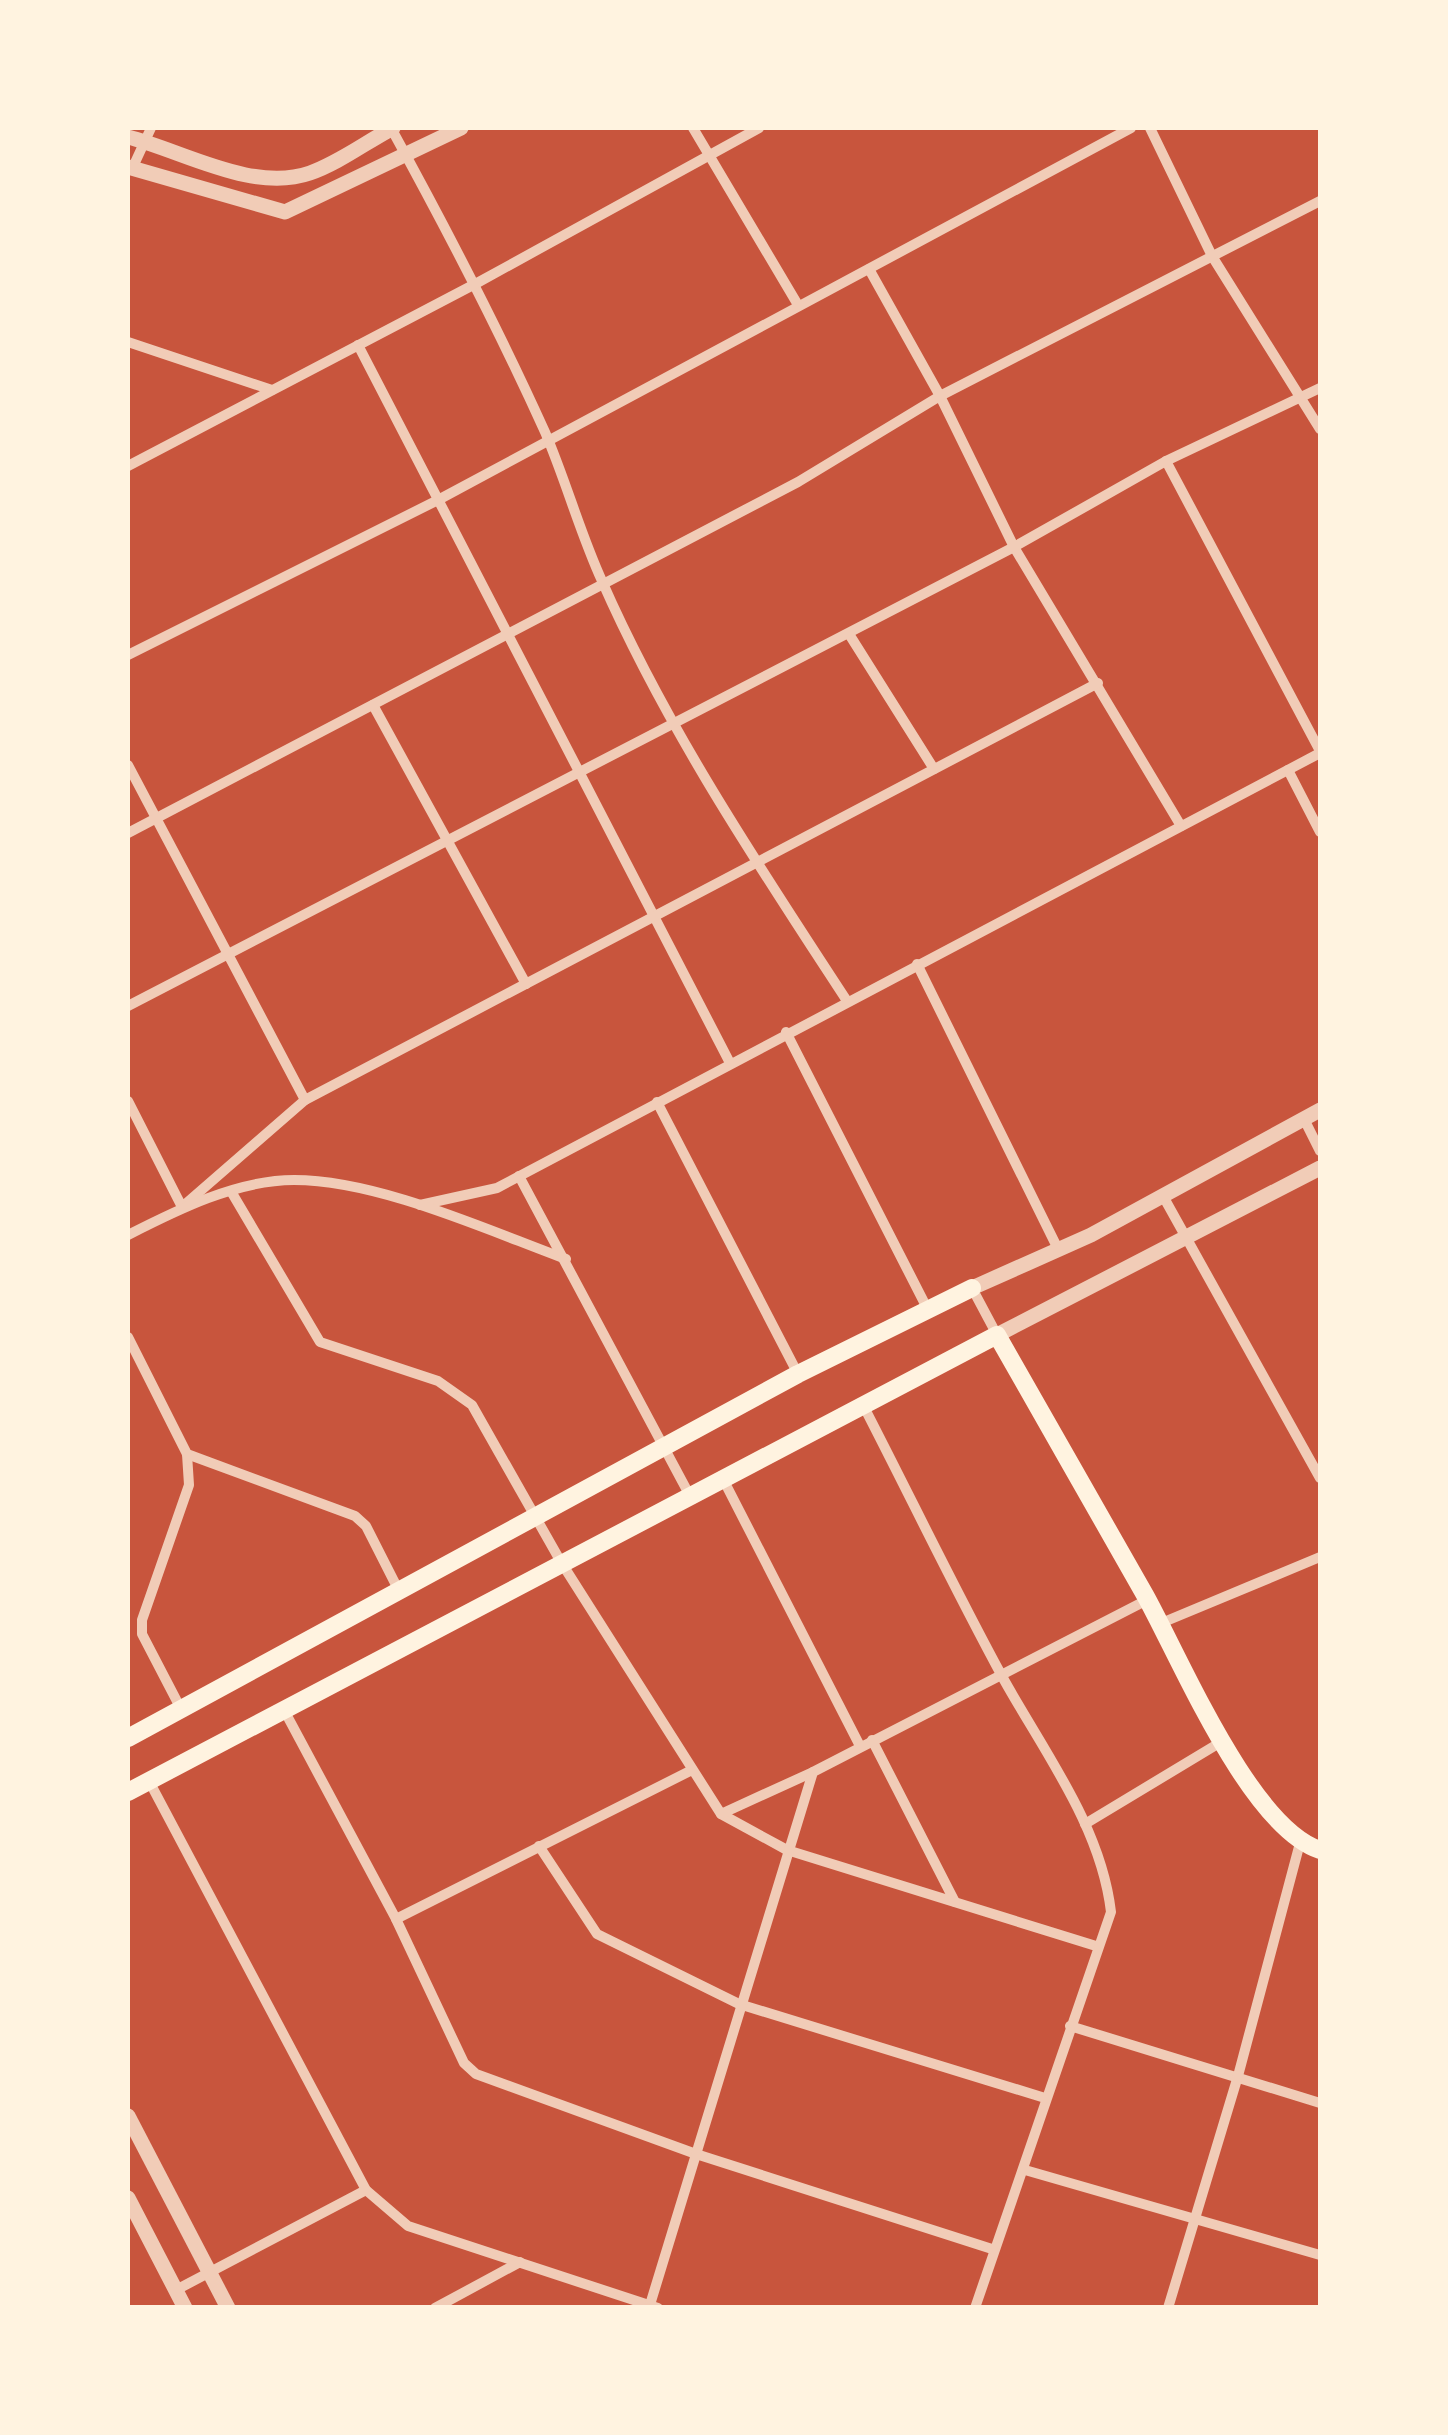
<svg xmlns="http://www.w3.org/2000/svg" width="1448" height="2435" viewBox="0 0 1448 2435" font-family="'Noto Serif',serif">
<rect width="100%" height="100%" fill="#c8553d"/>
<g fill="none" stroke-linecap="round" stroke-linejoin="round">
<!-- minor -->
<g stroke="#f1ccb7" stroke-width="10">
<path d="M391 128C446 228 498 328 545 432 566 481 580 533 602 581 667 729 759 866 847 1001"/>
<polyline points="693,128 798,305"/>
<polyline points="1150,128 1212,256 1320,429"/>
<polyline points="132,169 151,128"/>
<polyline points="869,269 940,396 1014,547 1181,826"/>
<polyline points="128,342 272,390"/>
<polyline points="358,345 730,1063"/>
<polyline points="1166,461 1320,751"/>
<polyline points="128,466 477,283 759,128"/>
<polyline points="849,634 934,769"/>
<polyline points="128,655 438,500 1131,128"/>
<polyline points="373,705 526,984"/>
<polyline points="128,765 305,1100"/>
<polyline points="1288,770 1320,832"/>
<polyline points="128,833 798,482 940,396 1320,201"/>
<polyline points="917,964 1059,1251"/>
<polyline points="128,1006 1014,547 1166,461 1320,388"/>
<polyline points="786,1032 927,1308"/>
<polyline points="128,1101 182,1207 305,1100 1098,683"/>
<polyline points="657,1102 798,1374"/>
<polyline points="1304,1119 1320,1151"/>
<polyline points="519,1176 690,1496"/>
<polyline points="232,1193 320,1342 438,1381 472,1405 561,1562 721,1814 787,1850 1096,1946"/>
<polyline points="1163,1196 1320,1478"/>
<polyline points="420,1205 497,1188 1320,753"/>
<path d="M128 1235C177 1210 237 1180 294 1180 378 1180 487 1230 566 1259"/>
<polyline points="972,1288 997,1335"/>
<polyline points="128,1337 187,1454 355,1516 366,1526 399,1591"/>
<path d="M863 1405C910 1496 954 1588 1003 1678 1044 1752 1101 1826 1111 1912L975 2308"/>
<polyline points="723,1479 860,1746"/>
<polyline points="1159,1624 1320,1557"/>
<polyline points="181,1709 142,1634 142,1620 189,1485 187,1454"/>
<polyline points="284,1710 396,1919 464,2063 476,2074 696,2154 992,2249"/>
<polyline points="872,1740 955,1902"/>
<polyline points="149,1781 366,2190 408,2226 658,2308"/>
<polyline points="721,1814 813,1772"/>
<polyline points="1085,1824 1221,1742"/>
<polyline points="539,1846 597,1934 739,2004 1045,2098"/>
<polyline points="396,1919 692,1770"/>
<polyline points="1070,2026 1320,2103"/>
<polyline points="1025,2170 1320,2255"/>
<polyline points="176,2290 366,2190"/>
<polyline points="435,2308 520,2262"/>
<polyline points="649,2308 813,1772 1147,1600"/>
<polyline points="1168,2308 1238,2076 1300,1843"/>
</g>
<!-- tertiary -->
<g stroke="#f1ccb7" stroke-width="15">
<path d="M128 137C183 151 253 193 310 173 339 163 366 142 393 128"/>
<polyline points="128,167 285,212 461,128"/>
<polyline points="972,1288 1091,1235 1320,1110"/>
<polyline points="997,1335 1320,1168"/>
<polyline points="128,2116 228,2308"/>
<polyline points="128,2198 185,2308"/>
</g>
<!-- secondary -->
<g stroke="#fff3e0" stroke-width="18">
<polyline points="128,1738 798,1374 972,1288"/>
<path d="M128 1792 997 1335C1046 1422 1096 1508 1145 1595 1181 1660 1250 1827 1320 1850"/>
</g>
</g>
<!-- border -->
<rect width="1448" height="2435" fill="none" stroke="#fff3e0" stroke-width="260"/>
</svg>
